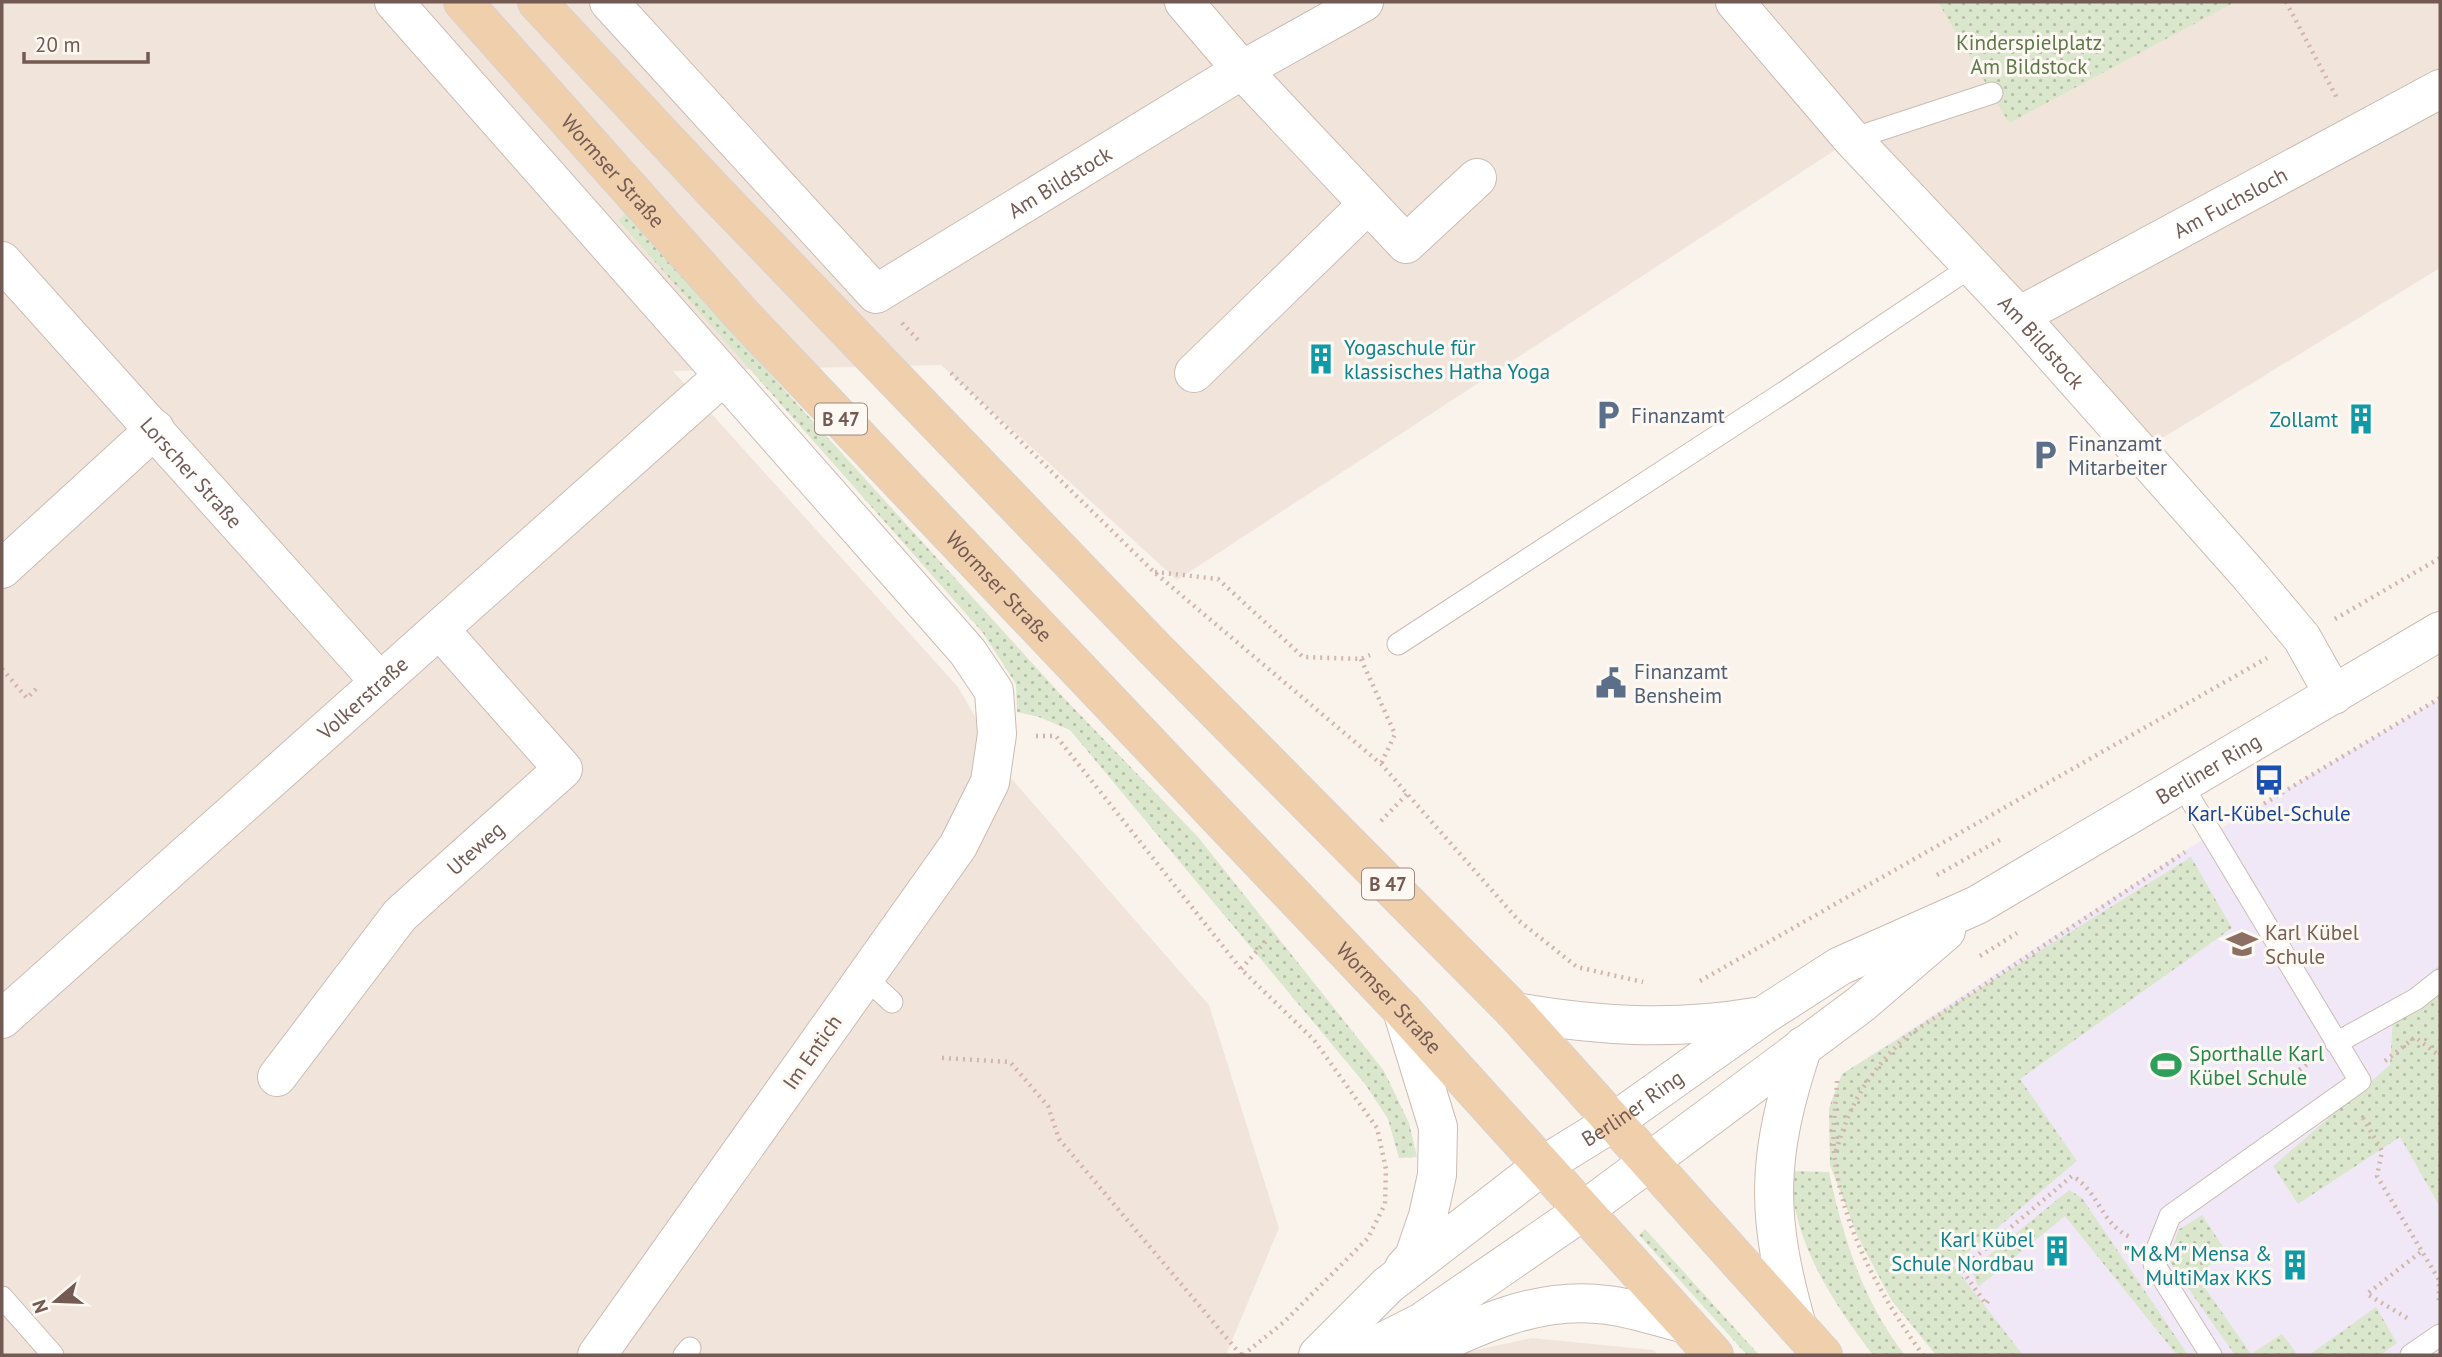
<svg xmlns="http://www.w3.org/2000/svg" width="2442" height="1357" viewBox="0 0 2442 1357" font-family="'PT Sans',sans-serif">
<defs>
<pattern id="grass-dots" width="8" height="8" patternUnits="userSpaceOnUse" patternTransform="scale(1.75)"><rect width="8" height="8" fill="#dae7cc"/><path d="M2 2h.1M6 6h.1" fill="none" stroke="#b5bea8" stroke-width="1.8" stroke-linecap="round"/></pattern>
</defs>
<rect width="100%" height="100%" fill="#faf3ec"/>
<!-- residential -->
<g fill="#f1e5db">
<polygon points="2,2 2440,2 2440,268 2130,458 1852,139 1177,580 941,365 673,371 958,687 1011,778 1209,1005 1279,1228 1226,1355 2,1355"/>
<polygon points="1532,1338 1653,1350 1658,1355 1453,1355"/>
</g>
<!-- education -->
<polygon fill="#f0e8f7" points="2440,698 2440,1355 1936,1355 1892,1301 1858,1237 1830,1165 1829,1108 1842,1074 2211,834"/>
<!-- grass -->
<g fill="url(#grass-dots)">
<polygon points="1938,2 2235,2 2009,123"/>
<polygon points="625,214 1062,696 1198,837 1384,1071 1409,1123 1417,1157 1399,1158 1388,1119 1365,1084 1070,730 1039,717 1017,712 1016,684 983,633 618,220"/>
<polygon points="2191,857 2232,928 2020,1079 2077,1161 1953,1265 2023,1355 1936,1355 1892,1301 1858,1237 1830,1165 1829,1108 1842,1074"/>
<polygon points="2440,965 2440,1207 2400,1137 2298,1204 2273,1166 2390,1065 2394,1003"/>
<path d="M1790 1171 1829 1172C1843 1237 1863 1302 1905 1355H1873C1831 1300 1793 1242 1790 1171Z"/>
<polygon points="2069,1190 2082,1198 2188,1355 2177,1355 2065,1216 1978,1287 1972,1269"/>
<polygon points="2202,1215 2227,1253 2196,1275 2251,1354 2282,1334 2298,1355 2235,1355 2169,1261 2178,1230"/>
<polygon points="1645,1229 1759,1355 1747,1355 1639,1235"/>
<polygon points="2376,1307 2397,1343 2380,1355 2309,1355"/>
</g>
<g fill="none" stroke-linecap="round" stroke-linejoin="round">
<!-- service casing -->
<g stroke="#ccbbb3" stroke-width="23">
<g id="service">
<polyline points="1852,139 1992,93"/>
<polyline points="1398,644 1789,389 1972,266"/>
<polyline points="2182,785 2360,1081 2170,1216 2157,1249 2154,1264 2211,1355"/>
<polyline points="865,977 892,1002"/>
<polyline points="2336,1043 2416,999 2440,980"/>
<polyline points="2,1297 53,1355"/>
<polyline points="684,1355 690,1348"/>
<polyline points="2411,1355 2440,1335"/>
</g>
</g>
<!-- minor casing -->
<g stroke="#ccbbb3" stroke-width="40">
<g id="minor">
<polyline points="394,2 967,651 994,691 997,734 990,782 958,846 597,1355"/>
<path id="s1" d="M609 2 876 294 1242 70 1364 2"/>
<polyline points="1184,2 1242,70 1406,244 1477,178"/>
<path id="s2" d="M1735 2 1852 139 2019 316 2250 576 2302 638 2334 695"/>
<path id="s3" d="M2 261 380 682"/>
<path id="s4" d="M2019 316 2440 89"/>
<polyline points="1194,373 1367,205"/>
<polyline points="2,569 155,429"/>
<path id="s5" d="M2 1019 722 377"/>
<path id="s6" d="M277 1077 400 915 563 769 440 630"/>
</g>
</g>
<!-- tertiary casing -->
<g stroke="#ccbbb3" stroke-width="40">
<g id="tertiary">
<polyline points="1402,1010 1438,1127 1437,1175 1428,1216 1414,1257 1404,1268"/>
<path d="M1515 1012C1596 1026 1673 1031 1755 1017"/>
<path d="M1797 1326C1765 1214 1766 1157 1803 1046"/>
<path id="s7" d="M1318 1355 1388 1285 1542 1166 1615 1121 1764 1015 1840 966 1977 905 2440 631"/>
<polyline points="1357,1355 1422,1322 1583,1211 1861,1004 1946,931"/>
<path d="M1417 1355C1476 1326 1539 1295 1607 1305 1634 1308 1660 1318 1686 1324"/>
</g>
</g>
<!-- primary casing -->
<g stroke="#d8d1cf" stroke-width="40">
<g id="primary">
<path id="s8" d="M463 2 743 316 1402 1010 1714 1355"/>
<polyline points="537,2 713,190 1156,650 1515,1012 1823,1355"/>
</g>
</g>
<!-- path -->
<g stroke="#d2b5aa" stroke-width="4.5" stroke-dasharray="2 5" stroke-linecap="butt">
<polyline points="2286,2 2338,100"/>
<polyline points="902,323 920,342"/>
<polyline points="951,373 1154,572 1381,764 1518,920 1577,967 1643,982"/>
<polyline points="1155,572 1218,579 1303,657 1361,659 1370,655"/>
<polyline points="2335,619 2440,558"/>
<polyline points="1361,659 1395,734 1381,764"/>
<polyline points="2,669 27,698 38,687"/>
<polyline points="1036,736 1056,736 1241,969 1314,1040 1377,1128 1386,1169 1385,1204 1368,1238 1284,1322 1243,1355"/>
<polyline points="2240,818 2440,698"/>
<polyline points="1381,821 1408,793"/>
<polyline points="1937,875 2003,838"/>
<polyline points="1980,956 2017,933"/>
<polyline points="1241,969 1266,941"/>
<polyline points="1700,981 2267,658"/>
<polyline points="942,1058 1010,1062 1048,1106 1059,1139 1241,1355"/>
<polyline points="2385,1061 2415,1037 2440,1056"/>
<polyline points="2288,1078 2313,1060"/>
<path d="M1837 1081C1836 1107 1831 1136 1835 1161 1844 1232 1882 1298 1923 1355"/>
<polyline points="2363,1118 2382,1151 2377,1176 2439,1280 2439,1303"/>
<path d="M1836 1151C1851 1101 1868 1075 1904 1038L2185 852"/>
<path d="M1988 1301 1986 1304 1961 1269 2072 1176C2099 1191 2100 1223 2130 1237"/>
<polyline points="2407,1318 2367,1294 2422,1251"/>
</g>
<!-- service -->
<use href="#service" stroke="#fff" stroke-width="21"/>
<!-- minor -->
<use href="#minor" stroke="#fff" stroke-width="38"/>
<!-- tertiary -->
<use href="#tertiary" stroke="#fff" stroke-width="38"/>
<!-- primary -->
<use href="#primary" stroke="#f0cfad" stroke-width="38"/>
</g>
<!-- icons -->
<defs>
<g id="building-bare" transform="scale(2.415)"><path d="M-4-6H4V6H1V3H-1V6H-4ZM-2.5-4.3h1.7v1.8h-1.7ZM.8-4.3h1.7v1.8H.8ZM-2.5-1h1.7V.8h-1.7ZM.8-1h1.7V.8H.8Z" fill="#0f9aa8" stroke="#fdf8f2" stroke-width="2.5" paint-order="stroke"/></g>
<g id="parking-bare" transform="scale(2.415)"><path d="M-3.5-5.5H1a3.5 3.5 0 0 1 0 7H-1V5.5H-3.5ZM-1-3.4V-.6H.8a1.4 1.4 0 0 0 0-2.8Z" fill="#5c6f8a" stroke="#fdf8f2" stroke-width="2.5" paint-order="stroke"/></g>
<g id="civic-bare" transform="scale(2.415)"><path d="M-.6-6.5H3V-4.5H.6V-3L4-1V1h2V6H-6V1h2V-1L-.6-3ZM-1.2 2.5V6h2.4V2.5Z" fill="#5c6f8a" stroke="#fdf8f2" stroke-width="2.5" paint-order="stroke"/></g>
<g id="bus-bare" transform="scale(2.415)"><path d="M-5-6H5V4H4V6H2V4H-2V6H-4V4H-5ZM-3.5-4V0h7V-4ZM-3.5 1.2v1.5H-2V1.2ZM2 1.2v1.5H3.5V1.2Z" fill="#1a4fb4" stroke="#fdf8f2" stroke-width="2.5" paint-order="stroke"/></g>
<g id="school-bare" transform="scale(2.415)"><path d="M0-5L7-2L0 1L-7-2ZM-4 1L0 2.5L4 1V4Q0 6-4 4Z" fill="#8d6e63" stroke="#fdf8f2" stroke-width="2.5" paint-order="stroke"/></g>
<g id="stadium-bare" transform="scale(2.415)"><path d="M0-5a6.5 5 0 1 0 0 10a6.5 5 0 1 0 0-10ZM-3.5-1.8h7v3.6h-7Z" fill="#2e9e5b" stroke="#fdf8f2" stroke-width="2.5" paint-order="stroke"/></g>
</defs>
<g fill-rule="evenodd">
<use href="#building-bare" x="1321" y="359"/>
<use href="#parking-bare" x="1608" y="415"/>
<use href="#building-bare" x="2361" y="419"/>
<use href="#parking-bare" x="2045" y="455"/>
<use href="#civic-bare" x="1611" y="683"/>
<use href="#bus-bare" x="2269" y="780"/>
<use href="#school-bare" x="2242" y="944"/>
<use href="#stadium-bare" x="2166" y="1065"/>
<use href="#building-bare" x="2057" y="1251"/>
<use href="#building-bare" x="2295" y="1265"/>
</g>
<g text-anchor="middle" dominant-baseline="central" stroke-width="6" stroke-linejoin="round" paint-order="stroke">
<!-- shield labels -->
<g fill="#fdf8f2" stroke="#9c8982" stroke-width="2">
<rect x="815" y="403.5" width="52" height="31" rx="5"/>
<rect x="1362" y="868.5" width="52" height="31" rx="5"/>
</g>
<g font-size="19" font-weight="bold" fill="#735a52">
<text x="841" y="419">B 47</text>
<text x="1388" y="884">B 47</text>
</g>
<!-- park labels -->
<g font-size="21" fill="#5e784b" stroke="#fdf8f2">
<text x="2029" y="42">Kinderspielplatz<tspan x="2029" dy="24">Am Bildstock</tspan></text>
</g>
<!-- street labels -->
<g font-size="21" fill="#735a52" stroke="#fdf8f2">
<text stroke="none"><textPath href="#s8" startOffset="226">Wormser Straße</textPath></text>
<text stroke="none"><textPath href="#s1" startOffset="611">Am Bildstock</textPath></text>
<text stroke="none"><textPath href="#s4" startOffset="240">Am Fuchsloch</textPath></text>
<text stroke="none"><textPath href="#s2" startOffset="458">Am Bildstock</textPath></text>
<text stroke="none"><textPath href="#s3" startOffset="284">Lorscher Straße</textPath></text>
<text stroke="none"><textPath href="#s8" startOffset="793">Wormser Straße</textPath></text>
<text stroke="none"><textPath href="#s5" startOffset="483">Volkerstraße</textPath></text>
<text stroke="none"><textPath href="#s7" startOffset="1071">Berliner Ring</textPath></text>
<text stroke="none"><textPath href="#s6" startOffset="304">Uteweg</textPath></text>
<text stroke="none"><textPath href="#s8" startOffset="1360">Wormser Straße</textPath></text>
<text transform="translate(812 1052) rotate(-55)">Im Entich</text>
<text stroke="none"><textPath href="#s7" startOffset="401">Berliner Ring</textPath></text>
</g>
<!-- culture labels -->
<g font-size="21" fill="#0d838f" stroke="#fdf8f2" text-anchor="end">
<text x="1344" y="347" text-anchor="start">Yogaschule für<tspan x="1344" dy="24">klassisches Hatha Yoga</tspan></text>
<text x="2338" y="419">Zollamt</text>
<text x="2034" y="1239">Karl Kübel<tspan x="2034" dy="24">Schule Nordbau</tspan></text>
<text x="2272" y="1253">"M&amp;M" Mensa &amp;<tspan x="2272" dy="24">MultiMax KKS</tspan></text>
</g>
<!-- service labels -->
<g font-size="21" fill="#4e5e75" stroke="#fdf8f2" text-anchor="start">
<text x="1631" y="415">Finanzamt</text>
<text x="2068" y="443">Finanzamt<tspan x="2068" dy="24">Mitarbeiter</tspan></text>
<text x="1634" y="671">Finanzamt<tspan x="1634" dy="24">Bensheim</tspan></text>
</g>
<!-- transit labels -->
<g font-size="21" fill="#164399" stroke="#fdf8f2">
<text x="2269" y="813">Karl-Kübel-Schule</text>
</g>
<!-- education labels -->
<g font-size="21" fill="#785e54" stroke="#fdf8f2" text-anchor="start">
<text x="2265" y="932">Karl Kübel<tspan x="2265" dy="24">Schule</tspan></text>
</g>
<!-- leisure labels -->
<g font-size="21" fill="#27864d" stroke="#fdf8f2" text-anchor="start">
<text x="2189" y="1053">Sporthalle Karl<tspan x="2189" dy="24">Kübel Schule</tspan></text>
</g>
</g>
<!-- border -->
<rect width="2442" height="1357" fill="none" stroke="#735a52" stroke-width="7"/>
<!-- north arrow -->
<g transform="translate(56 1301) rotate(251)" stroke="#fdf8f2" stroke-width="5" paint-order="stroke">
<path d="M0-5L12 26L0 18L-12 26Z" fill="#735a52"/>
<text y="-10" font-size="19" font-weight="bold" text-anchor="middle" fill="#735a52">N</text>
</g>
<!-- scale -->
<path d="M24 52v10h124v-10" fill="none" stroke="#735a52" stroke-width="3.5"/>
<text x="35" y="52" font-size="21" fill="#735a52" stroke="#fdf8f2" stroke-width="5" paint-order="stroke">20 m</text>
</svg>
